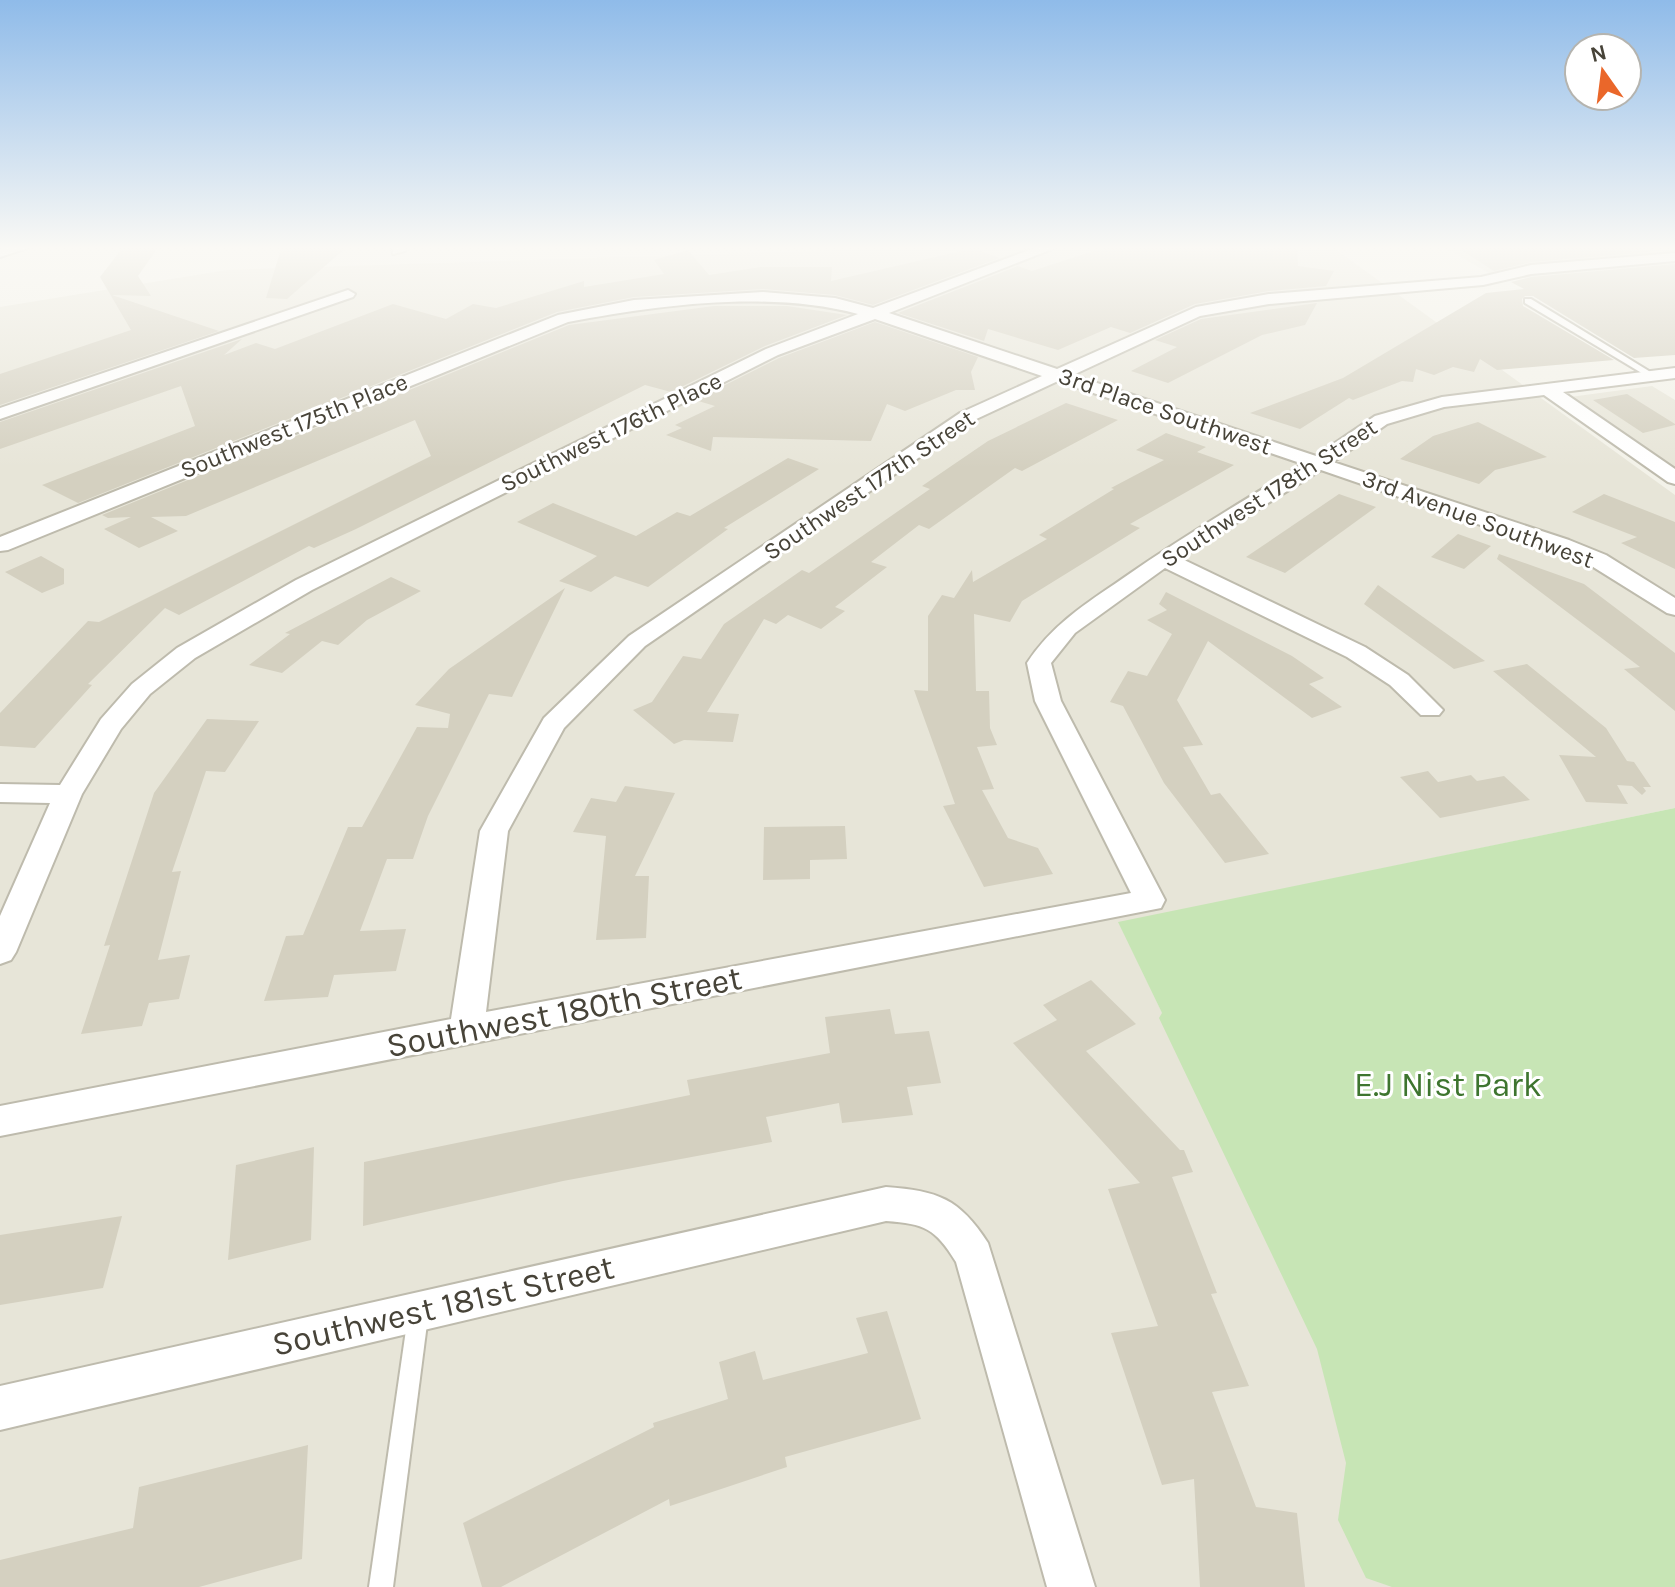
<svg xmlns="http://www.w3.org/2000/svg" width="1675" height="1587" viewBox="0 0 1675 1587" font-family="Karla,sans-serif">
<rect width="100%" height="100%" fill="#f3f2e9"/>
<!-- residential -->
<g fill="#e7e5d8">
<polygon points="962,246 1331,246 1675,495 1675,808 1119,923 1438,1587 0,1587 0,307 227,270"/>
<polygon points="1442,246 1675,246 1675,264 1501,280"/>
<polygon points="1652,386 1675,400 1675,470 1570,397"/>
</g>
<!-- green -->
<polygon fill="#c7e5b5" points="1675,808 1675,1587 1392,1587 1366,1578 1338,1520 1346,1463 1317,1349 1159,1018 1162,1013 1118,922"/>
<!-- building -->
<g fill="#d4d0c0">
<polygon points="124,246 159,246 138,276 151,296 112,295 219,331 0,405 0,374 131,330 100,277"/>
<polygon points="282,246 348,246 287,299 266,298"/>
<polygon points="1109,246 1297,246 1298,266 1334,271 1326,286 1269,291 1195,304 1130,333 1111,327 1058,350 988,329 984,341 898,313 1018,266 1032,271"/>
<polygon points="1455,246 1637,246 1651,252 1531,262 1494,271"/>
<polygon points="974,248 999,258 873,305 835,295 763,289 634,297 557,312 78,503 42,485 195,426 181,386 0,449 0,422 242,339 224,355 256,343 275,349 393,304 446,319 473,304 496,308 584,281 584,287 664,274 654,260 688,250 709,275 761,267 832,267 831,281"/>
<polygon points="1675,264 1675,355 1634,358 1533,296 1525,296 1522,299 1523,306 1614,360 1497,370 1480,359 1474,372 1453,367 1434,375 1416,369 1413,382 1402,381 1353,400 1349,398 1300,429 1250,413 1343,378 1486,293 1524,289 1511,282 1531,277"/>
<polygon points="1317,303 1305,325 1262,335 1168,383 1131,371 1177,347 1155,340 1201,319"/>
<polygon points="714,306 787,306 847,315 765,346 671,392 645,385 356,529 314,548 309,546 179,615 165,608 88,684 92,685 35,748 0,746 0,713 88,621 99,622 431,456 415,420 186,516 151,517 178,531 139,548 104,529 131,517 108,518 102,515 569,325"/>
<polygon points="875,322 978,357 971,372 975,390 956,390 905,411 887,404 871,441 713,437 711,451 666,435 682,428 675,425 715,406 695,400 779,358"/>
<polygon points="1627,394 1675,424 1675,425 1643,433 1593,400"/>
<polygon points="1066,403 1118,420 1022,471 1015,468 929,529 919,525 871,562 887,567 835,607 845,611 821,629 788,615 776,624 764,619 707,712 739,714 733,742 684,740 674,744 633,710 652,702 683,656 701,659 724,624 802,570 809,573 930,489 922,486 988,441"/>
<polygon points="1478,422 1547,457 1495,470 1479,484 1400,459 1433,436"/>
<polygon points="1166,433 1206,447 1197,452 1234,465 1130,524 1140,528 1022,601 1010,622 974,614 976,691 989,691 990,728 997,745 977,747 994,789 982,790 1008,838 1038,848 1053,874 984,887 943,806 955,804 914,690 928,691 928,616 942,595 954,598 972,570 973,582 1047,539 1039,535 1114,489 1111,488 1164,460 1136,450"/>
<polygon points="788,458 819,469 724,528 728,529 648,587 615,576 591,592 559,581 597,556 517,522 553,503 636,536 677,512 690,516"/>
<polygon points="1339,494 1376,507 1285,573 1246,557"/>
<polygon points="1604,494 1675,522 1675,569 1621,543 1637,537 1572,512"/>
<polygon points="1458,534 1491,546 1464,569 1431,557"/>
<polygon points="1499,554 1584,584 1675,653 1675,711 1624,669 1640,667 1497,559"/>
<polygon points="41,556 64,569 64,584 42,593 5,572"/>
<polygon points="391,577 421,591 367,620 338,645 322,641 282,673 249,665 290,634 285,633"/>
<polygon points="1378,585 1485,661 1454,669 1364,604"/>
<polygon points="565,588 512,697 489,694 428,816 413,859 387,859 360,931 406,929 396,971 334,975 328,997 264,1001 286,936 303,935 348,827 362,827 417,727 448,728 450,714 415,705 449,669"/>
<polygon points="1166,592 1292,656 1324,678 1309,684 1342,707 1312,718 1208,641 1177,700 1203,745 1183,747 1211,795 1220,793 1269,854 1225,863 1164,783 1123,706 1110,702 1128,671 1147,676 1172,634 1147,620 1167,610 1159,604"/>
<polygon points="1527,664 1606,728 1627,761 1634,762 1651,787 1643,787 1646,791 1642,795 1632,786 1617,785 1628,804 1586,802 1559,755 1596,757 1493,671"/>
<polygon points="207,719 259,721 225,772 206,771 172,872 181,871 158,960 190,955 179,999 149,1003 142,1026 81,1034 110,945 104,946 154,793"/>
<polygon points="1428,771 1438,782 1471,775 1477,781 1504,776 1530,800 1440,818 1400,777"/>
<polygon points="625,786 675,793 635,876 649,876 646,938 596,940 606,836 573,832 591,798 616,802"/>
<polygon points="845,826 847,859 810,860 810,879 763,880 764,827"/>
<polygon points="1091,980 1136,1024 1086,1051 1180,1150 1184,1150 1193,1172 1172,1177 1217,1293 1211,1294 1249,1386 1212,1392 1256,1507 1297,1513 1305,1587 1200,1587 1194,1479 1162,1485 1111,1333 1158,1326 1108,1189 1140,1183 1013,1043 1057,1020 1043,1005"/>
<polygon points="890,1009 895,1034 929,1031 941,1083 907,1087 913,1115 842,1123 839,1103 766,1117 772,1142 563,1181 363,1226 364,1162 690,1095 687,1080 830,1053 825,1017"/>
<polygon points="314,1147 311,1240 228,1260 236,1165"/>
<polygon points="122,1216 103,1288 0,1305 0,1235"/>
<polygon points="887,1311 921,1419 785,1457 787,1467 670,1506 669,1499 501,1587 482,1587 463,1523 654,1427 653,1423 728,1399 719,1362 755,1351 763,1380 868,1353 856,1318"/>
<polygon points="308,1445 302,1559 199,1587 0,1587 0,1560 133,1528 139,1487"/>
</g>
<g fill="none" stroke-linecap="round" stroke-linejoin="round">
<!-- lane casing -->
<g stroke="#bebbad" stroke-width="4">
<g id="lane">
<polygon points="1525,299 1531,299 1657,376 1650,378 1525,303"/>
<polygon points="418,1306 425,1309 428,1316 393,1587 369,1587 408,1316 411,1309"/>
</g>
</g>
<!-- street casing -->
<g stroke="#bebbad" stroke-width="4">
<g id="street">
<polygon points="11,246 34,246 0,257 0,249"/>
<polygon points="392,246 406,246 405,251 393,254"/>
<path d="M1040 246H1060L889 313 1057 369 1196 307 1269 294 1481 277 1531 265 1675 253V261L1531 274 1483 285 1269 304 1200 316 1073 375 1316 456 1375 416 1442 397 1675 368V378L1563 392 1675 469V484L1668 482 1544 395 1444 407 1387 424 1333 462 1569 540 1606 555 1675 598V615L1667 613 1590 565 1553 550 1321 470 1180 558 1365 647 1408 675 1443 710 1439 715H1421L1390 685 1347 657 1165 568 1075 633 1051 663 1061 701 1165 900 1161 908 0 1136V1106L451 1019 480 831 544 718 629 636 960 413 1042 376 875 319 778 355 312 590 195 658 150 694 121 729 82 794 16 952 11 960 0 964V916L50 803 0 802V784L60 785 101 719 132 684 177 648 296 580 766 349 858 314C768 290 659 305 568 322L8 550 0 551V537L558 315 634 300 763 292 835 298 873 308ZM1058 381 1303 464C1242 502 1180 538 1122 579 1085 604 1052 625 1027 663L1035 701 1131 893 486 1012 508 831 564 728 645 646 972 421Z"/>
<polygon points="348,290 355,294 353,297 0,419 0,408"/>
<path d="M886 1187C938 1191 959 1198 988 1243L1095 1587H1047L956 1262C935 1228 925 1224 886 1221L0 1430V1386Z"/>
</g>
</g>
<!-- lane -->
<use href="#lane" fill="#fff" fill-rule="evenodd"/>
<!-- street -->
<use href="#street" fill="#fff" fill-rule="evenodd"/>
</g>
<!-- sky -->
<linearGradient id="sky" x2="0" y2="1"><stop stop-color="#8fbbe9"/><stop offset="0.53" stop-color="#faf9f5"/><stop offset="1" stop-color="#faf9f5" stop-opacity="0"/></linearGradient>
<rect width="1675" height="468" fill="url(#sky)"/>
<g text-anchor="middle" dominant-baseline="central" stroke-width="6" stroke-linejoin="round" paint-order="stroke">
<!-- far-street labels -->
<g font-size="24" fill="#474338" stroke="#fff">
<text transform="translate(1165 411) rotate(19)">3rd Place Southwest</text>
<text transform="translate(294 426) rotate(-22)">Southwest 175th Place</text>
<text transform="translate(611 432) rotate(-26)">Southwest 176th Place</text>
<text transform="translate(869 485) rotate(-34)">Southwest 177th Street</text>
<text transform="translate(1269 493) rotate(-33)">Southwest 178th Street</text>
<text transform="translate(1478 519) rotate(20)">3rd Avenue Southwest</text>
</g>
<!-- near-street labels -->
<g font-size="34" fill="#474338" stroke="#fff">
<text transform="translate(564 1012) rotate(-11)">Southwest 180th Street</text>
<text transform="translate(443 1306) rotate(-13)">Southwest 181st Street</text>
</g>
<!-- near-park labels -->
<g font-size="34" fill="#3e752f" stroke="#fff">
<text x="1448" y="1085">E.J Nist Park</text>
</g>
</g>
<!-- north arrow -->
<g transform="translate(1603 72) rotate(346)"><circle r="38" fill="#ffffff" stroke="#b5b4af" stroke-width="2"/>
<path d="M0-6L14 30L0 20L-14 30Z" fill="#ea672a"/>
<text y="-12" font-size="22" font-weight="bold" text-anchor="middle" fill="#474338">N</text>
</g>
</svg>
